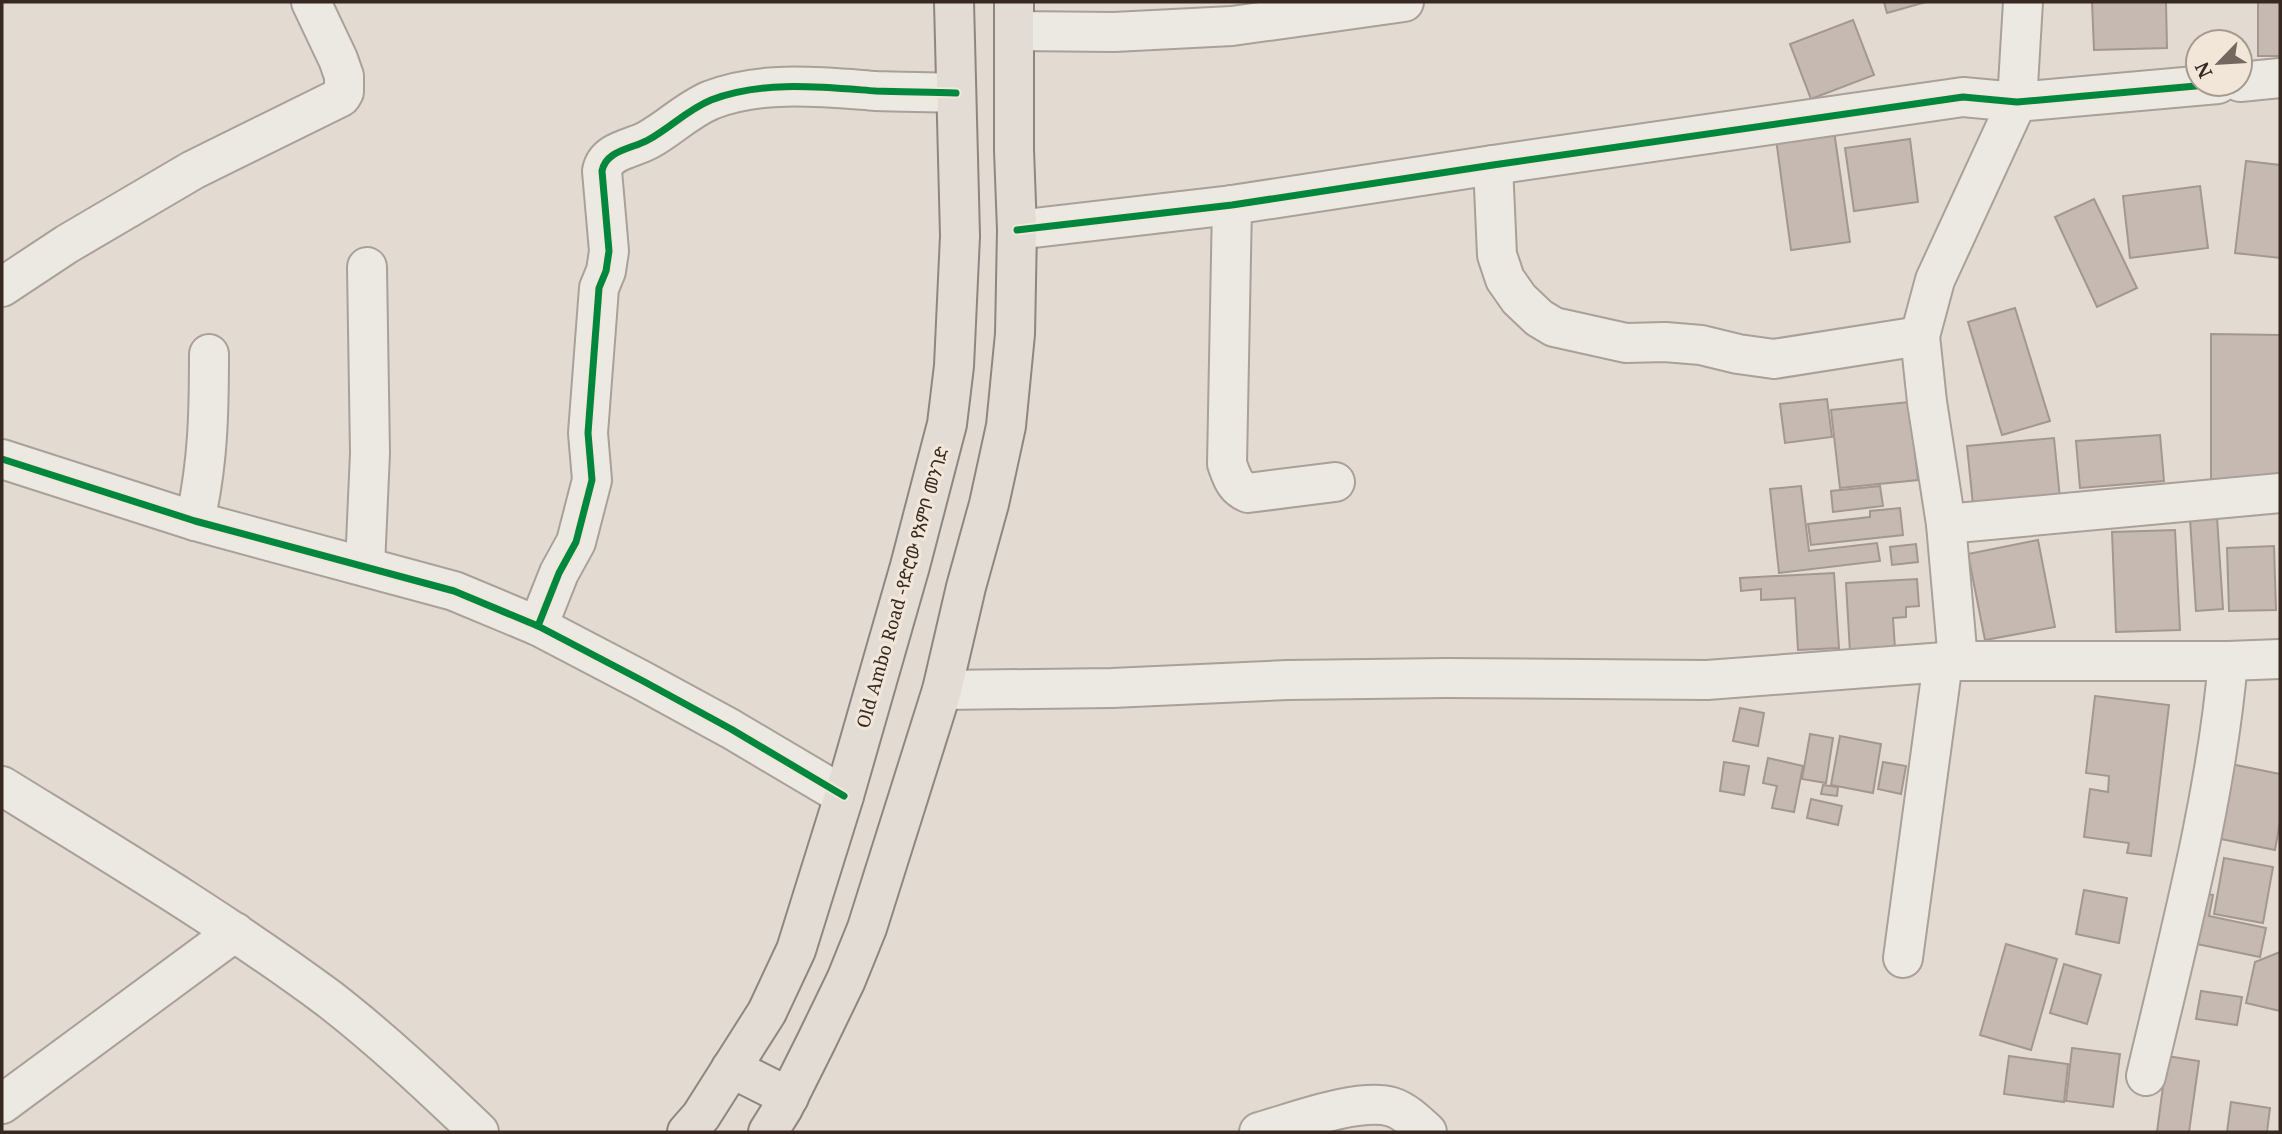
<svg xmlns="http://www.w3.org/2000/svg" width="2282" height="1134" viewBox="0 0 2282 1134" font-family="'Noto Serif','Noto Sans Ethiopic',serif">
<rect width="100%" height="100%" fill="#e3dad1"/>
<!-- building -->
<g fill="#c6b9b2" stroke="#a39791" stroke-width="2">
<polygon points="1884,2 1926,2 1887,13"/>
<polygon points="2092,2 2166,2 2167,48 2094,50"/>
<rect x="2258" y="2" width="22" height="54"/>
<polygon points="1853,20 1874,75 1811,99 1790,44"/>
<polygon points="1834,131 1850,242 1791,250 1776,139"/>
<polygon points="1910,139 1918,202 1854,211 1845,148"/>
<polygon points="2246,161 2280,165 2280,258 2235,253"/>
<polygon points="2200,186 2208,248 2130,258 2123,196"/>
<polygon points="2094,199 2137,288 2097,307 2055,217"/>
<polygon points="2015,308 2050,421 2002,435 1968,322"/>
<polygon points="2211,334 2280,335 2280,479 2211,479"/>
<polygon points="1827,399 1832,437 1785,443 1780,404"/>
<polygon points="1909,402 1918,480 1840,488 1831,410"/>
<polygon points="2160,435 2164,481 2080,488 2076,441"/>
<polygon points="2054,438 2060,498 1973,505 1967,446"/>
<polygon points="1801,486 1809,551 1877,543 1880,561 1779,573 1770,489"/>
<polygon points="1880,486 1883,506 1833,512 1831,491"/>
<polygon points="1900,508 1903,535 1811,545 1808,524 1870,517 1870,511"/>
<polygon points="2217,517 2223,609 2196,611 2190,519"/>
<polygon points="2175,530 2180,630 2116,632 2112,532"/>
<polygon points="2038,540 2055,627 1985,640 1968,554"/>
<polygon points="1916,544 1918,562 1892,565 1890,547"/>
<polygon points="2274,546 2276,610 2229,611 2227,548"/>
<polygon points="1834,573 1839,648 1798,650 1795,598 1761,600 1761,589 1741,591 1740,578"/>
<polygon points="1917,579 1919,606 1906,607 1906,617 1893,618 1895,649 1850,652 1846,583"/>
<polygon points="2095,696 2169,705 2151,856 2127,853 2129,843 2084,837 2090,789 2108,792 2109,776 2086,773"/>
<polygon points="1740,708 1764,713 1758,746 1733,741"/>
<polygon points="1810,734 1833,738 1826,783 1802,779"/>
<polygon points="1840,736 1881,744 1873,793 1831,785"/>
<polygon points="1768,758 1803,766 1794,812 1772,808 1777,786 1763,783"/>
<polygon points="1724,762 1749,766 1744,795 1720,791"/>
<polygon points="1883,762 1906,766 1901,794 1878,789"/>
<polygon points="2226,763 2280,774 2280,822 2275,850 2211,837"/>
<polygon points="1823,785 1838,787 1837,796 1821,794"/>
<polygon points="1811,799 1842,806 1838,825 1807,818"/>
<polygon points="2224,858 2273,867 2263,923 2214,914"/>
<polygon points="2084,890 2127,898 2119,943 2076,934"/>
<polygon points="2191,890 2213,895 2209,916 2266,928 2260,957 2187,942"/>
<polygon points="2006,944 2057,959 2031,1050 1980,1035"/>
<polygon points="2280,952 2280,1011 2246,1003 2255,962"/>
<polygon points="2064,964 2101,975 2087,1024 2050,1013"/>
<polygon points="2201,991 2242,997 2237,1025 2196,1019"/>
<polygon points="2072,1048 2120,1054 2113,1107 2066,1101"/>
<polygon points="2009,1056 2068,1064 2064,1102 2004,1094"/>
<polygon points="2167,1056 2199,1061 2189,1132 2157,1132"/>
<polygon points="2231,1102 2270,1108 2267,1132 2227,1132"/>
</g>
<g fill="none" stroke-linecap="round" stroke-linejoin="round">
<!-- minor casing -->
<g stroke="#a9a099" stroke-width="42">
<g id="minor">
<polyline points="1015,31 1114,32 1232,26 1404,2"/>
<polyline points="2240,82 2280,78"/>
<polyline points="1493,165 1497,255 1505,279 1519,299 1539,318 1554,327 1626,343 1665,342 1701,345 1738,354 1774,359 1920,336"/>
<path d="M1232 205 1227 464C1232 477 1234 487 1248 493L1335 482"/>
<polyline points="1017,230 1232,205 1493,165 1963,97 2017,102 2218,84"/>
<polyline points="2,287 67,244 193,170 341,97 344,92 344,76 338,59 311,2"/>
<polyline points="2,459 195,521 454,591 538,626 643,681 731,729 844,796"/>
<path d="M195 521C208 463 209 414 209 354"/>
<polyline points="1946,524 2280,493"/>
<polyline points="365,566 370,453 367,267"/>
<path d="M538 626 559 573 576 542 592 480 588 433 593 367 599 288 606 271 609 251 602 171C606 150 632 149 648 140 670 128 687 110 711 100 763 80 822 87 876 91 903 92 930 92 956 93"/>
<polyline points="1958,661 1946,524 1927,402 1920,336 1935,280 2017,102 2023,2"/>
<polyline points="942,690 1112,688 1287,680 1446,678 1707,680 1958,661 2228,661 2280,659"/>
<path d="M2 786C112 854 224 921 328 998 381 1039 431 1086 479 1132"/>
<polyline points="1903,958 1943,662"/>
<path d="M2146 1076C2178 939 2216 801 2228 661"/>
<polyline points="2,1104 235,932"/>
<path d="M1259 1132C1292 1123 1359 1097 1392 1107 1405 1111 1417 1123 1427 1132"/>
</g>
</g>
<!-- major casing -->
<g stroke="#8f8680" stroke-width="42">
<g id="major">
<polyline points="731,1068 789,1097"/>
<polyline points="687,1132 701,1116 767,1012 796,950 844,796 910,566 947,424 954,366 960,236 954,2"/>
<polyline points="768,1132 783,1108 816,1042 846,980 867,928 942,690 966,587 989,504 1006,426 1015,334 1017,230 1014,150 1014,2"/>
</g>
</g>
<!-- minor -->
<use href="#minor" stroke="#ece8e2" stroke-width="38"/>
<!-- major -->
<use href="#major" stroke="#e3dcd4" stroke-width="38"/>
<!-- cycleway casing -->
<g stroke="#f2e6d9" stroke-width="11">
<g id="cycleway">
<polyline points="1017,230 1232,205 1493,165 1963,97 2017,102 2218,84"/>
<polyline points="2,459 195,521 454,591 538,626 643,681 731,729 844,796"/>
<path d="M538 626 559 573 576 542 592 480 588 433 593 367 599 288 606 271 609 251 602 171C606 150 632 149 648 140 670 128 687 110 711 100 763 80 822 87 876 91 903 92 930 92 956 93"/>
</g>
</g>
<!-- cycleway -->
<use href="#cycleway" stroke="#00873e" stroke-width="7"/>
</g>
<g text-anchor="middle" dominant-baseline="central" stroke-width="6" stroke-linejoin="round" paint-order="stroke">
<!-- street labels -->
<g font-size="18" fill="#372922" stroke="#f2e6d9">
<text transform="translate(902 587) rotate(-74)">Old Ambo Road -የድሮው የአምቦ መንገድ</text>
</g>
</g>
<!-- border -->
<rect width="2282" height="1134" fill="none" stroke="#372922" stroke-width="7"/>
<!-- north arrow -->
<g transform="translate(2219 63) rotate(245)"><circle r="33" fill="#f2e6d9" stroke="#a79a90" stroke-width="2"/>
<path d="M0-5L12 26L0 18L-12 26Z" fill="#73675f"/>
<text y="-10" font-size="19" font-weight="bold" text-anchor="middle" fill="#372922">N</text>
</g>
</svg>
